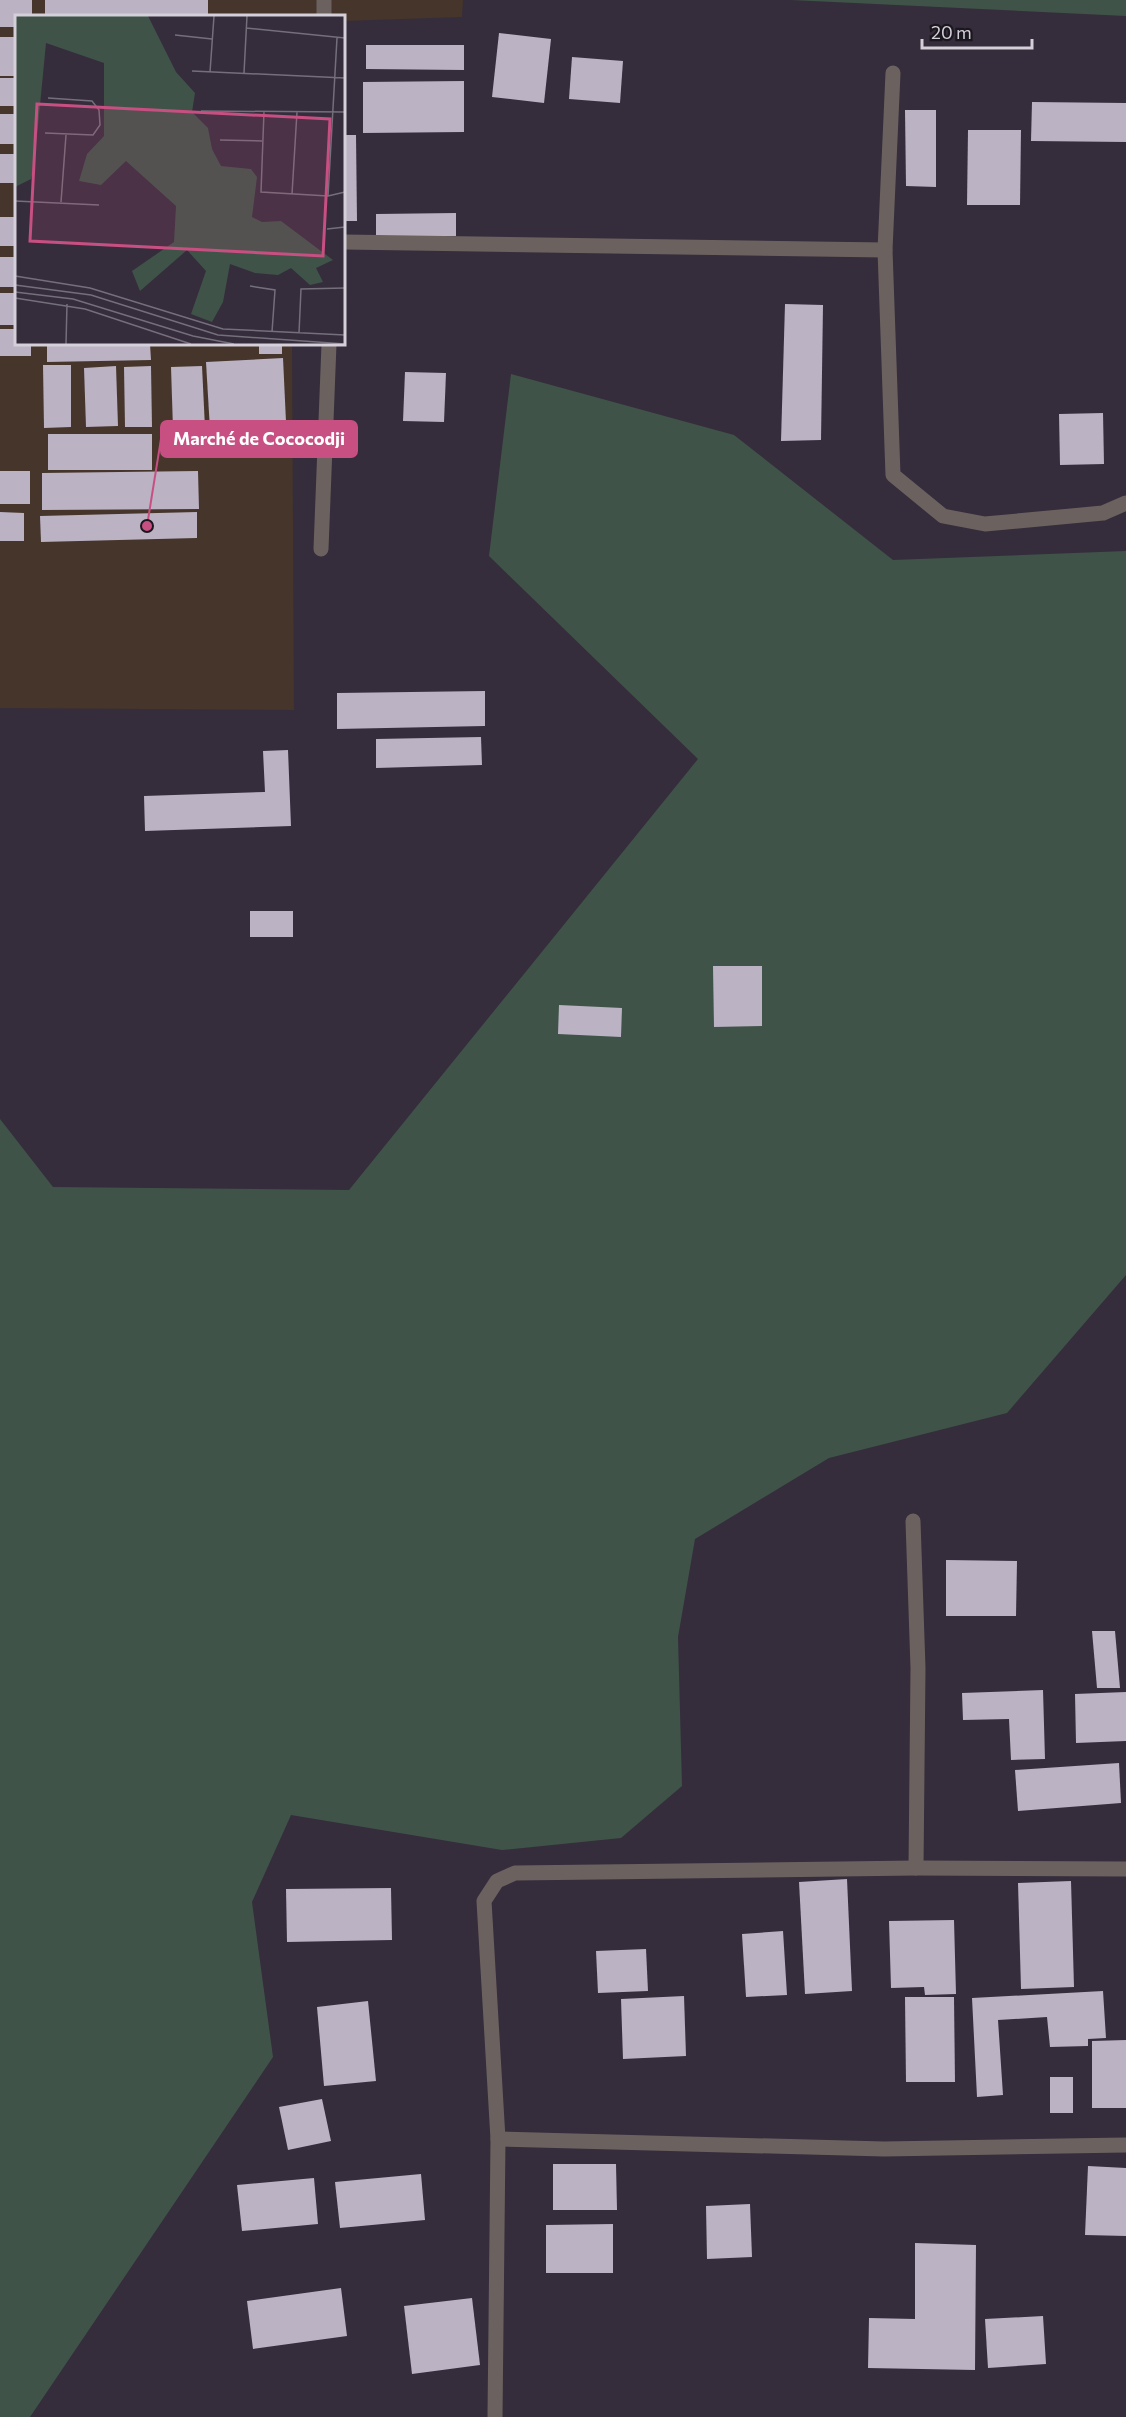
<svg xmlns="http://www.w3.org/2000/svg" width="1126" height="2417" viewBox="0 0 1126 2417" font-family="Commissioner,sans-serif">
<rect width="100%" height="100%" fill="#352d3c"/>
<!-- commercial -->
<polygon fill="#45352a" points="0,0 463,0 462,17 344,21 344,16 16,16 16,344 292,344 294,710 0,708"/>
<!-- green -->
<g fill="#405348">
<polygon points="791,0 1126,0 1126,16"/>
<polygon points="511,374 734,435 893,560 1126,551 1126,1275 1007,1413 829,1458 695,1539 678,1637 682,1786 621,1838 502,1850 291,1815 252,1902 273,2057 30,2417 0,2417 0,1119 53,1187 349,1190 698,759 489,556"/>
</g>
<!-- building -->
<g fill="#bbb2c4">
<polygon points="0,0 32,0 32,16 16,16 16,27 0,27"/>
<rect x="45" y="0" width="163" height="16"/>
<polygon points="499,33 551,39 544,103 492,97"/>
<rect x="0" y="37" width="16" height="39"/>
<polygon points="366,45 464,45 464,70 366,69"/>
<polygon points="572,57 623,61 620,103 569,99"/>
<rect x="0" y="78" width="16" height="28"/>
<polygon points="464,81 464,132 363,133 363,82"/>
<polygon points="1032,102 1126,103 1126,142 1031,141"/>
<polygon points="905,110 936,110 936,187 906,186"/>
<rect x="0" y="114" width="16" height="30"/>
<polygon points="968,130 1021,130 1020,205 967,205"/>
<polygon points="344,135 356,135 357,221 344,221"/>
<rect x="0" y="154" width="16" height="29"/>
<polygon points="456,213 456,236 376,236 376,214"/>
<rect x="0" y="217" width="16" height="29"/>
<rect x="0" y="257" width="16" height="30"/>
<rect x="0" y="293" width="16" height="32"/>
<polygon points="785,304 823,305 821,440 781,441"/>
<polygon points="0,329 16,329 16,344 31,344 31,356 0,356"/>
<polygon points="47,344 150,344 151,360 47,362"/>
<rect x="259" y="344" width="23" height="10"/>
<polygon points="283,358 287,443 211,447 206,362"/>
<polygon points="43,365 71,365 71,427 44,428"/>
<polygon points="116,366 118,426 86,427 84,368"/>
<polygon points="151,366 152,427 125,427 124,367"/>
<polygon points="202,366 205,428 173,429 171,367"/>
<polygon points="405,372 446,373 444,422 403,421"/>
<polygon points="1103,413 1104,464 1060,465 1059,414"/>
<rect x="48" y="434" width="104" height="36"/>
<rect x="0" y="471" width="30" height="33"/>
<polygon points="198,471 199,509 42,510 42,473"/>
<polygon points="0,512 24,513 24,541 0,541"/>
<polygon points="197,512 197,538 41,542 40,516"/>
<polygon points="485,691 485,726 337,729 337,693"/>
<polygon points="481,737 482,765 376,768 376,739"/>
<polygon points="288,750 291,826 145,831 144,796 265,792 263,751"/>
<rect x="250" y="911" width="43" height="26"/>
<polygon points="713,966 762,966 762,1026 714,1027"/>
<polygon points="559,1005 622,1008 621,1037 558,1034"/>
<polygon points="946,1560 1017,1561 1016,1616 946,1616"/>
<polygon points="1092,1631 1115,1631 1120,1688 1097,1688"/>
<polygon points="1043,1690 1045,1759 1011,1760 1009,1719 963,1720 962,1693"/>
<polygon points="1126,1692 1126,1741 1076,1743 1075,1694"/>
<polygon points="1119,1763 1121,1803 1018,1811 1015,1770"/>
<polygon points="847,1879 852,1991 805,1994 799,1882"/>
<polygon points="1071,1881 1074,1987 1021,1989 1018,1883"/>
<polygon points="391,1888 392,1940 287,1942 286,1889"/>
<polygon points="954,1920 956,1994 925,1995 924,1987 891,1988 889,1921"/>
<polygon points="783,1931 787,1995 746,1997 742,1934"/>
<polygon points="646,1949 648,1991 598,1993 596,1951"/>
<polygon points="1103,1991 1106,2038 1088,2039 1088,2046 1050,2047 1047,2017 998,2020 1003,2095 977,2097 972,1998"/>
<polygon points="684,1996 686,2056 623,2059 621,1999"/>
<polygon points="905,1997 954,1997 955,2082 906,2082"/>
<polygon points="368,2001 376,2081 324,2086 317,2007"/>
<polygon points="1126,2040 1126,2108 1092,2108 1092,2041"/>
<rect x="1050" y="2077" width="23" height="36"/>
<polygon points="322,2099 331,2141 288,2150 279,2107"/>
<polygon points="553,2164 616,2164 617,2210 553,2210"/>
<polygon points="1088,2166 1126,2168 1126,2236 1085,2235"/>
<polygon points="421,2174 425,2220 340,2228 335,2182"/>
<polygon points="314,2178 318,2224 242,2231 237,2185"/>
<polygon points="750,2204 752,2257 707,2259 706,2206"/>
<polygon points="613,2224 613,2273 546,2273 546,2225"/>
<polygon points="915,2243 976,2245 975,2370 868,2368 869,2318 915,2319"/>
<polygon points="341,2288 347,2336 253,2349 247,2301"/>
<polygon points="472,2298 480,2365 412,2374 404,2306"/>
<polygon points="1043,2316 1046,2364 988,2368 985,2319"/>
</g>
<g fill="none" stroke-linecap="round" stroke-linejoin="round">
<!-- minor -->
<g stroke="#6b625f" stroke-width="15">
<polyline points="324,0 324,16"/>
<polyline points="893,73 885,250 893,475 943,516 985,524 1103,513 1126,503"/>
<polyline points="344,242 885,250"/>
<polyline points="321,549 329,344"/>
<polyline points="913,1521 918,1668 916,1868"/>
<polyline points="498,2139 884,2149 1126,2145"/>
<polyline points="495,2417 498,2139 484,1901 497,1881 515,1873 916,1868 1126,1869"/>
</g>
</g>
<!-- overview -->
<g transform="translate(15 15)">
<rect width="330" height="330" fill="#352d3c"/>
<path d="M0 1H133L161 57 180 78 177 97 193 113 197 134 206 151 236 154 242 162 237 202 247 207 266 206 318 245 301 253 308 267 295 270 276 253 263 260 240 258 215 249 208 287 197 307 176 299 191 256 172 235 125 276 117 256 159 227 161 191 111 146 86 170 64 166 72 139 89 121V48L31 28 19 152 16 164 0 172Z" fill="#405348"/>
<path fill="none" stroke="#756e7b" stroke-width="1.5" d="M231 13 330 23M160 20 197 24M177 56 330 63M195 57 199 1M229 58 232 1M186 96 330 97M249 96 246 177 313 181 330 177M30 118 78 120 85 110 84 95 77 86 33 83M205 125 247 126M277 179 282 97M313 181 322 23M0 186 84 190M46 187 51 120M312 214 330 212M0 261 75 273 208 314 330 320M0 270 76 280 203 320 330 329M235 271 260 275 257 317M0 277 58 284 178 321 219 329M0 283 70 294 176 329M284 318 286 274 330 273M51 329 52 289"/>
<path fill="#c74f81" fill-opacity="0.15" stroke="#c74f81" stroke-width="3" d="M22 89 315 104 308 241 15 226Z"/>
<rect width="330" height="330" fill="none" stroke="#d4cfd9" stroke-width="3"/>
</g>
<!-- callouts -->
<path fill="none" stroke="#c74f81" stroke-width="2" d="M147 526L161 439"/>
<circle fill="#c74f81" stroke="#1b171e" stroke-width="2" cx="147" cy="526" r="6"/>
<rect fill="#c74f81" stroke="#c74f81" stroke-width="2" x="161" y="421" width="196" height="36" rx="6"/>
<g font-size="18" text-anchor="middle" font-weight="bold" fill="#fff">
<text x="259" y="445">Marché de Cococodji</text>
</g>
<!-- scale -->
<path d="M922 39v9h110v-9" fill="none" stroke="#d4cfd9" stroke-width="3"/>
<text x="931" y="39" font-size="18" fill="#d4cfd9" stroke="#1b171e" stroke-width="4.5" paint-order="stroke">20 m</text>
</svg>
